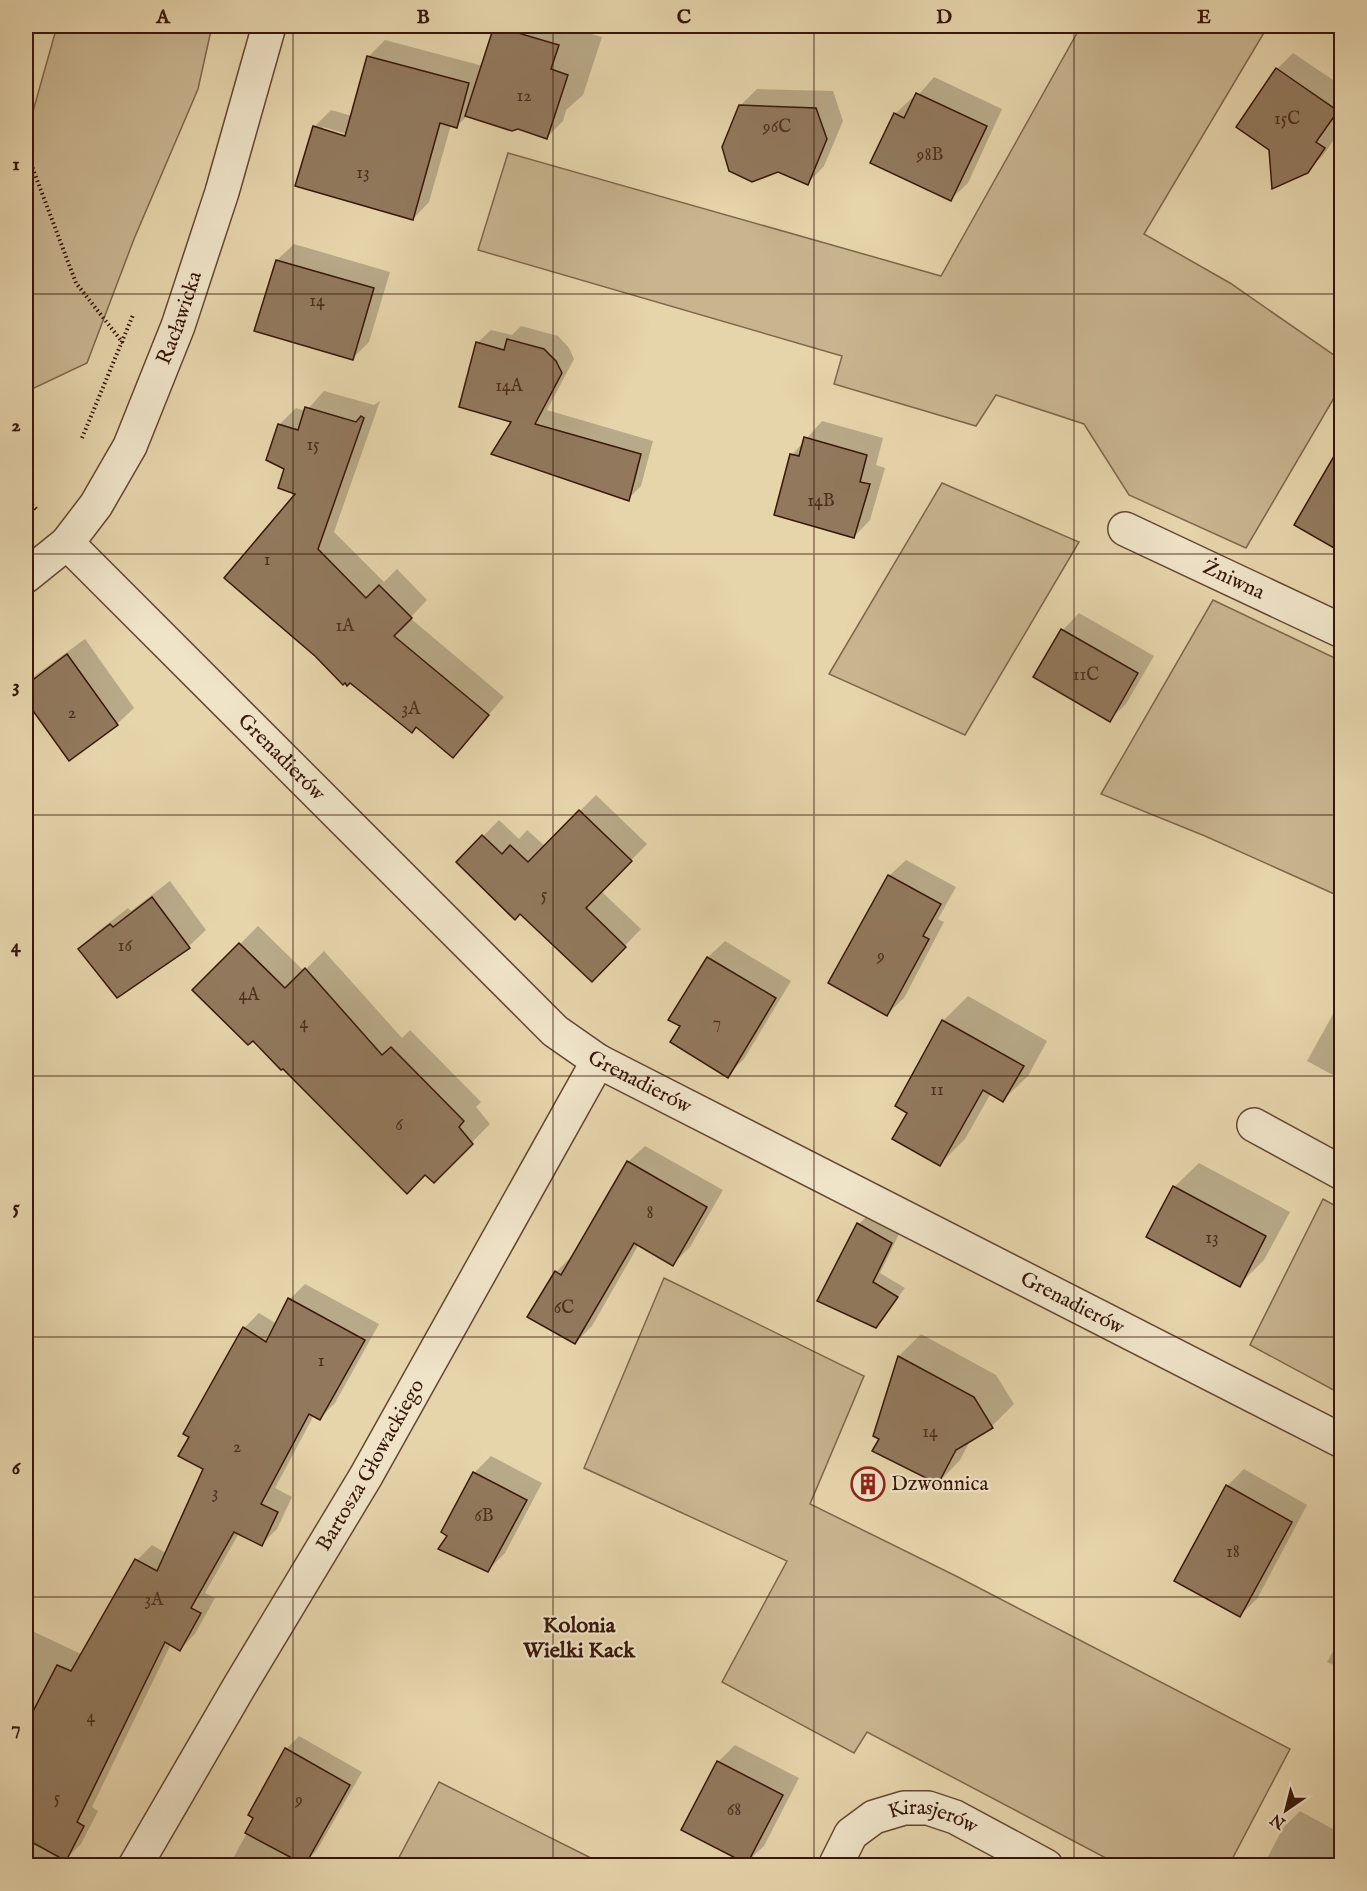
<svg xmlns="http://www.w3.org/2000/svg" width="1367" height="1891" viewBox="0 0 1367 1891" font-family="'IM FELL English',serif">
<rect width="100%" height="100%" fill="#e6d4ab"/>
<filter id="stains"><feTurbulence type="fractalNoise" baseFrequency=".00333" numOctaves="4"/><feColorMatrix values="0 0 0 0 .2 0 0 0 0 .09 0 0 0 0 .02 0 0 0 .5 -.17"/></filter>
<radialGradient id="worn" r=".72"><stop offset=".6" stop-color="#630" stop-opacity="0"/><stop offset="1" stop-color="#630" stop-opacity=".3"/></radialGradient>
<!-- green -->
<g fill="#c8b48f" stroke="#80654c" stroke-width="1.5">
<polygon points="57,26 212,26 198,89 134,239 87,363 30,390 26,378 26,136"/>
<polygon points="1081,26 1268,26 1144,234 1230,283 1341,360 1341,386 1246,548 1129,495 1084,424 996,395 976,426 834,384 842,356 478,250 508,153 941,276"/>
<polygon points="942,483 1079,542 965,735 829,674"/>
<polygon points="1213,600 1341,661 1341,897 1205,836 1101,794"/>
<polygon points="1323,1199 1341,1209 1341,1394 1250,1345"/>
<polygon points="664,1278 864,1376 810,1504 956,1576 1290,1749 1229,1865 1119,1865 867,1732 854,1753 722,1682 787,1561 584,1468"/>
<polygon points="439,1782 605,1865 395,1865"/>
</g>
<!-- shadow -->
<g fill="#0003" fill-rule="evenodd">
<path d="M495 26H563L602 37 583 95 566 110 563 121 547 137 468 115 457 126 451 125 429 202 413 219 314 127 331 110 352 116 368 57 385 40 483 66ZM323 127 353 136 352 139 323 131Z"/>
<polygon points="1293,53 1342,86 1342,111 1332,125 1340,131 1324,154 1307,172 1277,69"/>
<polygon points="934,77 1002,109 968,183 951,199 895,114 912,98 915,99"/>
<polygon points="757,89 833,91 843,121 824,166 808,183 740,106"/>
<polygon points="294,244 390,272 369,342 352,359 277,260"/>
<polygon points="521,326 558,336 569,348 574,359 547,410 653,441 641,486 628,499 514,421 477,343 491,330 512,335"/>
<polygon points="324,391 374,405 380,401 334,532 384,582 397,569 427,600 410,618 504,697 453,756 417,726 350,681 298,493 286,468 279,425 296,408 306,411"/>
<polygon points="822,421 883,438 876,465 885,468 870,520 854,537 792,455"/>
<polygon points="1342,447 1342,551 1296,525"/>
<polygon points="1079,613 1154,656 1126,704 1109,720 1035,676 1063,630"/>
<polygon points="85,639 134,708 117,724 70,759 26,698 26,685 37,674"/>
<polygon points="596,795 647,844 601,891 641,929 592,980 521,913 458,862 499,820 519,839 527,830 545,846"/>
<polygon points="906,860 956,887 938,919 944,922 904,998 887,1014 889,876"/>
<polygon points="170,881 206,930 189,946 117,995 80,949 96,933 128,908 131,911"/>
<polygon points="258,926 304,971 324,951 402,1038 410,1030 481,1102 476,1107 490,1124 434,1181 194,990"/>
<polygon points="725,941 791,981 744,1059 727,1076 682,1025 670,1019 708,957"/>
<polygon points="968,996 1047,1041 1028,1076 1003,1100 991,1093 965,1139 940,1164 909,1113 943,1021"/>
<polygon points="1342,998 1342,1080 1307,1061"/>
<polygon points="645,1146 723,1190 690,1247 673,1264 639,1244 592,1326 575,1343 556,1272 572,1256 628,1162"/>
<polygon points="1199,1163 1290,1212 1264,1260 1239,1285 1174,1187"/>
<polygon points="867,1216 899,1234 880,1273 905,1288 876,1326 819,1300 859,1224"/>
<polygon points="305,1284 379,1324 335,1403 320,1418 314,1415 275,1488 292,1497 277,1529 262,1544 239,1533 205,1593 215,1598 195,1634 180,1649 171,1644 92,1807 98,1811 81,1844 66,1859 62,1857 58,1866 26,1866 26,1628 81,1654 137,1560 152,1545 166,1553 205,1468 244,1328 259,1313 277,1324 290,1299"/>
<polygon points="921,1334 996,1375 1014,1404 992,1426 971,1439 960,1460 938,1483 874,1435 899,1356"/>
<polygon points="491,1456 542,1483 505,1553 488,1570 449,1535 474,1473"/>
<polygon points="1244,1469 1307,1505 1257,1599 1240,1615 1227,1486"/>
<polygon points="1342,1635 1342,1669 1327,1662"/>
<polygon points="299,1736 362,1772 317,1850 304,1864 296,1859 293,1866 229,1866 255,1818 286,1749"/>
<polygon points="735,1745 799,1778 764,1846 747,1862 718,1762"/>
<polygon points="1300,1811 1342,1834 1342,1866 1263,1866 1283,1828"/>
</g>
<!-- building -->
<g fill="#92795d" stroke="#381609" stroke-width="1.5">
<polygon points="494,26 559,45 551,69 568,75 547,139 518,129 512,131 465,116"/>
<polygon points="367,56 469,83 457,128 440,123 413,220 295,186 313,126 345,136"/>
<polygon points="1276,68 1338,111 1316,142 1325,148 1308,173 1272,189 1269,150 1236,127"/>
<polygon points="916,93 987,126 951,201 870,163 894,113 904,118"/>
<polygon points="739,105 816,108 827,139 808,185 778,172 752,182 729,171 722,147"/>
<polygon points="276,260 374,288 353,360 254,331"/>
<polygon points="507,339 544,349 556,361 562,373 535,424 641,454 629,501 491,454 511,422 459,407 476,342 504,350"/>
<polygon points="305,407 356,422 361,416 364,418 318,549 366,598 379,585 412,618 394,636 489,715 453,758 416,727 412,733 350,683 347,686 345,683 343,685 315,656 224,578 295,494 278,488 284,469 266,460 278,424 298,430"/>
<polygon points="804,437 867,455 860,482 870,484 854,538 774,515 790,454 799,456"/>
<polygon points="1341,444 1341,552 1294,525"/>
<polygon points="1061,629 1138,673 1110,722 1033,677"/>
<polygon points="67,654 118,725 69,761 26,701 26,685"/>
<polygon points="579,810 632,861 586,908 626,947 592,982 520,914 515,920 456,862 482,835 502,854 510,845 528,862"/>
<polygon points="888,875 941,904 923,936 929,939 887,1016 828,983"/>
<polygon points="152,897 190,948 117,998 78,949 110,924 113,927"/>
<polygon points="239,943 285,988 305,968 382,1055 391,1047 464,1121 459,1127 473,1144 434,1183 425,1175 407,1194 283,1069 281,1070 253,1041 248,1045 192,990"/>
<polygon points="707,957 776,998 728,1078 670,1042 680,1026 668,1020"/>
<polygon points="942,1020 1024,1066 1003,1102 983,1090 940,1166 892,1139 907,1113 895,1106"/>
<polygon points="627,1161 707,1207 673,1266 634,1243 575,1344 527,1317 555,1271 561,1275"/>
<polygon points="1173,1186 1266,1236 1240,1287 1146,1237"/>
<polygon points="857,1223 892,1243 873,1282 898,1297 876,1328 817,1301"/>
<polygon points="288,1298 365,1340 320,1420 309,1414 261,1504 278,1512 262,1546 234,1532 191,1608 201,1613 180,1651 165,1642 77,1822 84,1826 66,1861 26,1839 26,1725 57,1665 71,1671 135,1559 157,1571 203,1469 178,1456 189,1437 183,1434 243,1327 266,1342"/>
<polygon points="898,1356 974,1397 993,1428 956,1450 938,1484 872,1451 879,1439 873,1436"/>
<polygon points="473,1472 527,1500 488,1572 438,1549 447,1536 441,1532"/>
<polygon points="1226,1485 1292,1522 1240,1617 1174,1581"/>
<polygon points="285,1748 350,1785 305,1865 245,1833 253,1818 248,1815"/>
<polygon points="717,1761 783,1795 747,1864 681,1830"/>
</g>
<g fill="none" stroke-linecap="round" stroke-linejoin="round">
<!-- street casing -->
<g stroke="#644632" stroke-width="36">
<g id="street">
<path id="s1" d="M1125 529 1342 631"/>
<path id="s2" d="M67 543 555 1031 598 1061 1342 1441"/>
<path id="s3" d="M26 576 67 543 96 505 130 446 178 326 222 192 269 26"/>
<polyline points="1254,1125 1342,1173"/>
<path id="s4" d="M135 1866 239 1687 366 1476 598 1061"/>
<path id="s5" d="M835 1866 851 1834 874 1817 904 1808H928L955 1817 1046 1866"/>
</g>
</g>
<!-- path -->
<g stroke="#381609" stroke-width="4" stroke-dasharray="1.5 3" stroke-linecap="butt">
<polyline points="26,156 31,164 76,283 123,343"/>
<polyline points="82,438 133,315"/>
<polyline points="26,498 38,511"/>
</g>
<!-- street -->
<use href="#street" stroke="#efe3c8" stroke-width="33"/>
</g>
<!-- grid -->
<path fill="none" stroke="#381609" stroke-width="1.5" stroke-opacity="0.55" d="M293 26V1866M553 26V1866M814 26V1866M1074 26V1866M26 294H1342M26 554H1342M26 815H1342M26 1076H1342M26 1337H1342M26 1597H1342"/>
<!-- icons -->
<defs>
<g id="building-ring" transform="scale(1.725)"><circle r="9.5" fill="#efe3c8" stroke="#8f2418" stroke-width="1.5"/><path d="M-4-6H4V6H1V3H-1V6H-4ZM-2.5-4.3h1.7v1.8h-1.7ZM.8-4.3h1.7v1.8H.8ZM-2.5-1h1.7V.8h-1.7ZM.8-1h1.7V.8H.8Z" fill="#8f2418"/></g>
</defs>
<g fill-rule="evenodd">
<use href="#building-ring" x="868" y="1484"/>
</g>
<g text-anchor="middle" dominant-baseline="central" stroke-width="4.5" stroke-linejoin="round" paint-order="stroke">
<!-- number labels -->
<g font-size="18" fill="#4e2f1e">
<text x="524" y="96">12</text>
<text x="1287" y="119">15C</text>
<text x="777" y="127">96C</text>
<text x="930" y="155">98B</text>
<text x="363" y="173">13</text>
<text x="317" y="301">14</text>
<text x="509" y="386">14A</text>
<text x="313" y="445">15</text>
<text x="821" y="501">14B</text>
<text x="267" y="560">1</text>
<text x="345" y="626">1A</text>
<text x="1086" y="675">11C</text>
<text x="411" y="709">3A</text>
<text x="72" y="713">2</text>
<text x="544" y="895">5</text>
<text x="125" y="946">16</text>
<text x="881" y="956">9</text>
<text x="249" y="995">4A</text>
<text x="304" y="1023">4</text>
<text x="717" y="1023">7</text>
<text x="937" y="1090">11</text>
<text x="399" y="1125">6</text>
<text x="650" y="1213">8</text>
<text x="1212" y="1238">13</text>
<text x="564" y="1308">6C</text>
<text x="321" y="1361">1</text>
<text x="930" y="1432">14</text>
<text x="237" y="1447">2</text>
<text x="215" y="1493">3</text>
<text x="484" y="1516">6B</text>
<text x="1233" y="1552">18</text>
<text x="154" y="1600">3A</text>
<text x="91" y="1717">4</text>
<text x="57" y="1798">5</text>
<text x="299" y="1800">9</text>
<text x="734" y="1810">68</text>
</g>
<!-- street labels -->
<g font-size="21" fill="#381609" stroke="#efe3c8">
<text stroke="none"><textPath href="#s3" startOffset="306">Racławicka</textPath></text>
<text stroke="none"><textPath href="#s1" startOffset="120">Żniwna</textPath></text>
<text stroke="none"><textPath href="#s2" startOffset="303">Grenadierów</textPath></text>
<text stroke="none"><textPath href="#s2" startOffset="789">Grenadierów</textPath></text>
<text stroke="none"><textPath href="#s2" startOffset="1275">Grenadierów</textPath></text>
<text stroke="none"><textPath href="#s4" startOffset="465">Bartosza Głowackiego</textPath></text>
<text stroke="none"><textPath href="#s5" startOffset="126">Kirasjerów</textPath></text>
</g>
<!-- poi labels -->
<g font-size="21" fill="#381609" stroke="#efe3c8" text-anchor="start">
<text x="891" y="1484">Dzwonnica</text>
</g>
<!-- neighbourhood labels -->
<g font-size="22" font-weight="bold" fill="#381609" stroke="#efe3c8">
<text x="579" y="1626">Kolonia<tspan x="579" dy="25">Wielki Kack</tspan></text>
</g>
</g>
<!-- margin -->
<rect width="1367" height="1891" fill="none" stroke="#e6d4ab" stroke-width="66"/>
<!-- north arrow -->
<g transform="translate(1286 1810) rotate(215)" stroke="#efe3c8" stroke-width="4.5" paint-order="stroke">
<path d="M0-4.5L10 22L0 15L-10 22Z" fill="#381609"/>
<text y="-9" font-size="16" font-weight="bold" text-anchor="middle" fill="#381609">N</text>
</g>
<rect x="33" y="33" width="1301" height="1825" fill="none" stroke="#381609" stroke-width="2"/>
<g font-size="20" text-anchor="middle" font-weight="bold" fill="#381609">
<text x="163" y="23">A</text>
<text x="423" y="23">B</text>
<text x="684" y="23">C</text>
<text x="944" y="23">D</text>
<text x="1204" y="23">E</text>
<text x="16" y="170">1</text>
<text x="16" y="431">2</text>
<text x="16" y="692">3</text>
<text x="16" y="952">4</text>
<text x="16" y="1213">5</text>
<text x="16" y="1474">6</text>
<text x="16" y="1734">7</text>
</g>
<rect width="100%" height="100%" filter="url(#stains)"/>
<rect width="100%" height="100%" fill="url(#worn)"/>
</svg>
